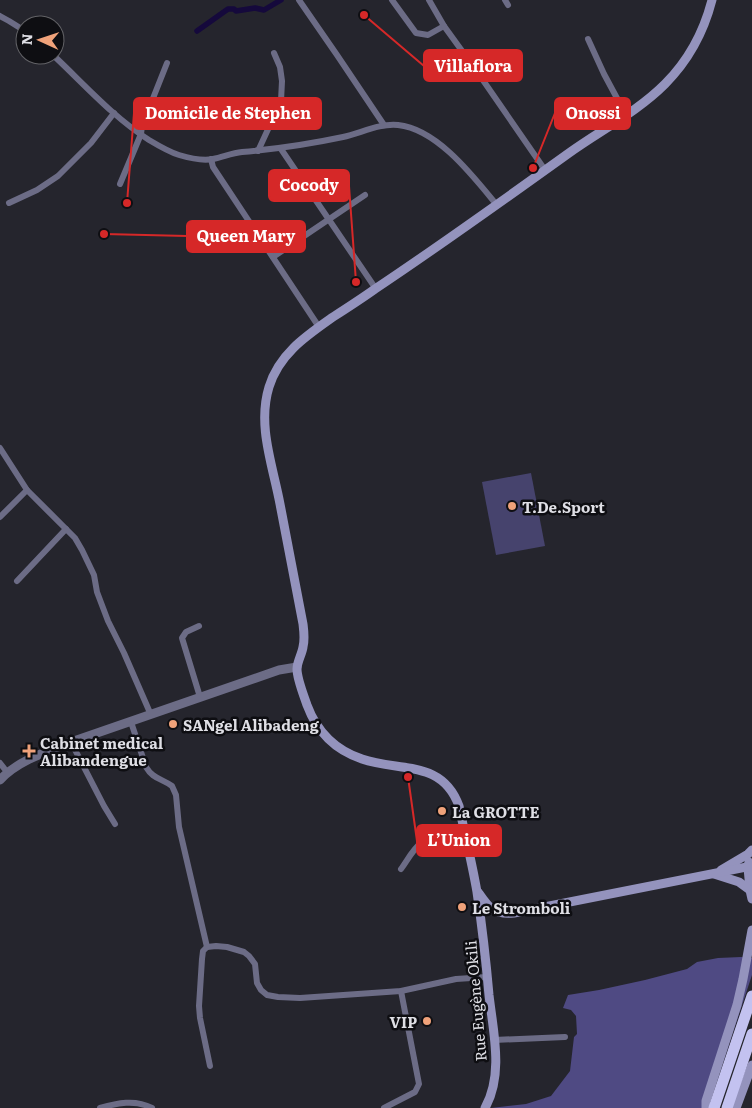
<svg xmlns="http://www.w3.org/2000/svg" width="752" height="1108" viewBox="0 0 752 1108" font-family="Literata,serif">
<rect width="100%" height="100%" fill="#25252d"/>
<!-- green -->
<polygon fill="#46436d" points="531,473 545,546 496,555 482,482"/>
<!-- forest -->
<polygon fill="#4f4a83" points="741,957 752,958 752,975 708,1108 491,1108 526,1104 551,1096 570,1071 574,1037 577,1034 576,1016 571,1010 563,1008 568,995 599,990 645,980 687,969 697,962 718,958"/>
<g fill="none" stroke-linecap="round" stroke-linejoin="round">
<!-- canal -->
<polyline stroke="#15093c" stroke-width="5.5" points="197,31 228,9 234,9 236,11 255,8 264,10 281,0"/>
<!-- minor -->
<g stroke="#6c6c86" stroke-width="6">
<polyline points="299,0 337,55 384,125"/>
<polyline points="392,0 416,33 428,35 444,26"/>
<polyline points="429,0 444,26 478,73 545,170"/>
<polyline points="505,0 508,5"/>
<polyline points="0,16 9,21 25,31"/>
<polyline points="588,39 604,74 626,115"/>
<path d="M53 55C84 84 113 117 149 140 159 146 169 152 179 155 189 158 203 161 213 159 223 157 232 153 242 152 277 149 310 144 343 137 361 133 380 123 398 125 437 129 473 176 496 204"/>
<polyline points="281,149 376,289"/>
<polyline points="258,151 281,101 282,81 280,67 274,53"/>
<polyline points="211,159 213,167 319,327"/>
<polyline points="120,184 141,134 142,126 167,63"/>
<polyline points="9,203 37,190 58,176 91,143 114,113"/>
<polyline points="273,257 365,195"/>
<polyline points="0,448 27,490 75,538 82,550 94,575 97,592 108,621 124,653 151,715"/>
<polyline points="0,517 27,490"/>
<polyline points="17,581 66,529"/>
<polyline points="199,626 186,632 182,638 200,697"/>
<path d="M131 722 146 767C153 779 161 778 172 786L176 795 179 827 207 947"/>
<polyline points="71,742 104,806 115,824"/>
<polyline points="0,763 7,772"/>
<path d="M401 869C407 861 413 849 421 843 431 837 453 837 465 836"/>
<polyline points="494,1040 565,1037"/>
<polyline points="210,1066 200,1018 199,1006 202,959 203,951 207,947 216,946 227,947 244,952 249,956 255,964 257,983 261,990 267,995 278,997 300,998 401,991 456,979 487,977"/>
<path d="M100 1108C117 1103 135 1099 152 1108"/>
<polyline points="384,1108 415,1092 419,1084 401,991"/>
</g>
<!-- tertiary -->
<path stroke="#6c6c86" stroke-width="9" d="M0 780C17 761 48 751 71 742L279 670 297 667"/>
<!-- secondary -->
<g stroke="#9493bd" stroke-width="9">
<polyline points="749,862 748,867 750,890"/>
<polyline points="721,870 748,854 752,850"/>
<polyline points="714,874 739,882 750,890 752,899"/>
<path d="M478 892C489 908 493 915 514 913L752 866"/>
<path d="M485 1108C504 1074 493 1031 489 995 486 961 482 926 477 892 472 863 465 835 459 806 442 759 399 772 362 759 335 750 317 732 307 705 304 696 297 679 297 669 297 662 302 654 303 647 305 639 304 632 303 624 295 584 288 544 280 504 273 466 257 426 269 387 279 354 306 336 333 317 347 308 361 299 375 289 441 245 505 199 569 153 601 130 637 112 665 84 688 61 704 31 712 0"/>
<polyline points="706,1108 706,1101 737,1005 743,979 752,930"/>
<polyline points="736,1108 752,1065"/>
</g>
<!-- trunk -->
<g stroke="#c3c2f0" stroke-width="11">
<polyline points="714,1108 752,996"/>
<polyline points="727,1108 752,1034"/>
</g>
</g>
<!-- markers -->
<g fill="#f0a27a" stroke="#0e0e12" stroke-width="2">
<circle cx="512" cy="506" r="5"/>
<circle cx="173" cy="724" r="5"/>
<path d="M26.5 743.5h5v5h5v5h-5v5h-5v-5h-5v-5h5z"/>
<circle cx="442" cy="811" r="5"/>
<circle cx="462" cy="907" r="5"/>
<circle cx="427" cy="1021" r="5"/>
</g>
<g text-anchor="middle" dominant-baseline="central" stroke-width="5" stroke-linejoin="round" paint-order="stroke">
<!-- poi labels -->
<g font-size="15" font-weight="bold" fill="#dfdfe5" stroke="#0e0e12" text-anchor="start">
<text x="522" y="506">T.De.Sport</text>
<text x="183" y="724">SANgel Alibadeng</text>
<text x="40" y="742">Cabinet medical<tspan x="40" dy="17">Alibandengue</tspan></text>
<text x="452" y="811">La GROTTE</text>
<text x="472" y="907">Le Stromboli</text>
<text x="417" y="1021" text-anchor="end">VIP</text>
</g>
<!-- street labels -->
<g font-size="15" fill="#dfdfe5" stroke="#0e0e12">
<text transform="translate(475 1001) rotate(-95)">Rue Eugène Okili</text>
</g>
</g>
<!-- callouts -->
<path fill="none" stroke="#d62828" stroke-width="2" d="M364 15L424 66M533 168L555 113M127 203L134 113M356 282L349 186M104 234L187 236M408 777L417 841"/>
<g fill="#d62828" stroke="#0e0e12" stroke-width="2">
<circle cx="364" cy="15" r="5"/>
<circle cx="533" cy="168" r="5"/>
<circle cx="127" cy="203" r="5"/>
<circle cx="356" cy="282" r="5"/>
<circle cx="104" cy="234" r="5"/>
<circle cx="408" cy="777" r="5"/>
</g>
<g fill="#d62828" stroke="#d62828" stroke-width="2">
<rect x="424" y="50" width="98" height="31" rx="5"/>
<rect x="555" y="98" width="75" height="31" rx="5"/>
<rect x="134" y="98" width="187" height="31" rx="5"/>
<rect x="269" y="170" width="80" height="31" rx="5"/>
<rect x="187" y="221" width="118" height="31" rx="5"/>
<rect x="417" y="825" width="84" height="31" rx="5"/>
</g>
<g font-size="16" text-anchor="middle" font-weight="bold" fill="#fff">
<text x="473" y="72">Villaflora</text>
<text x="593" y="119">Onossi</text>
<text x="228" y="119">Domicile de Stephen</text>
<text x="309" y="191">Cocody</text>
<text x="246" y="242">Queen Mary</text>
<text x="459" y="846">L’Union</text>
</g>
<!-- north arrow -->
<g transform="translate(40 40) rotate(273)"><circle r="24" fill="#0e0e12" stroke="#626266"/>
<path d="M0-4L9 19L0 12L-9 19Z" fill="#f0a27a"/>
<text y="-8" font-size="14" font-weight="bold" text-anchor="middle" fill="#dfdfe5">N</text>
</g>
</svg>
